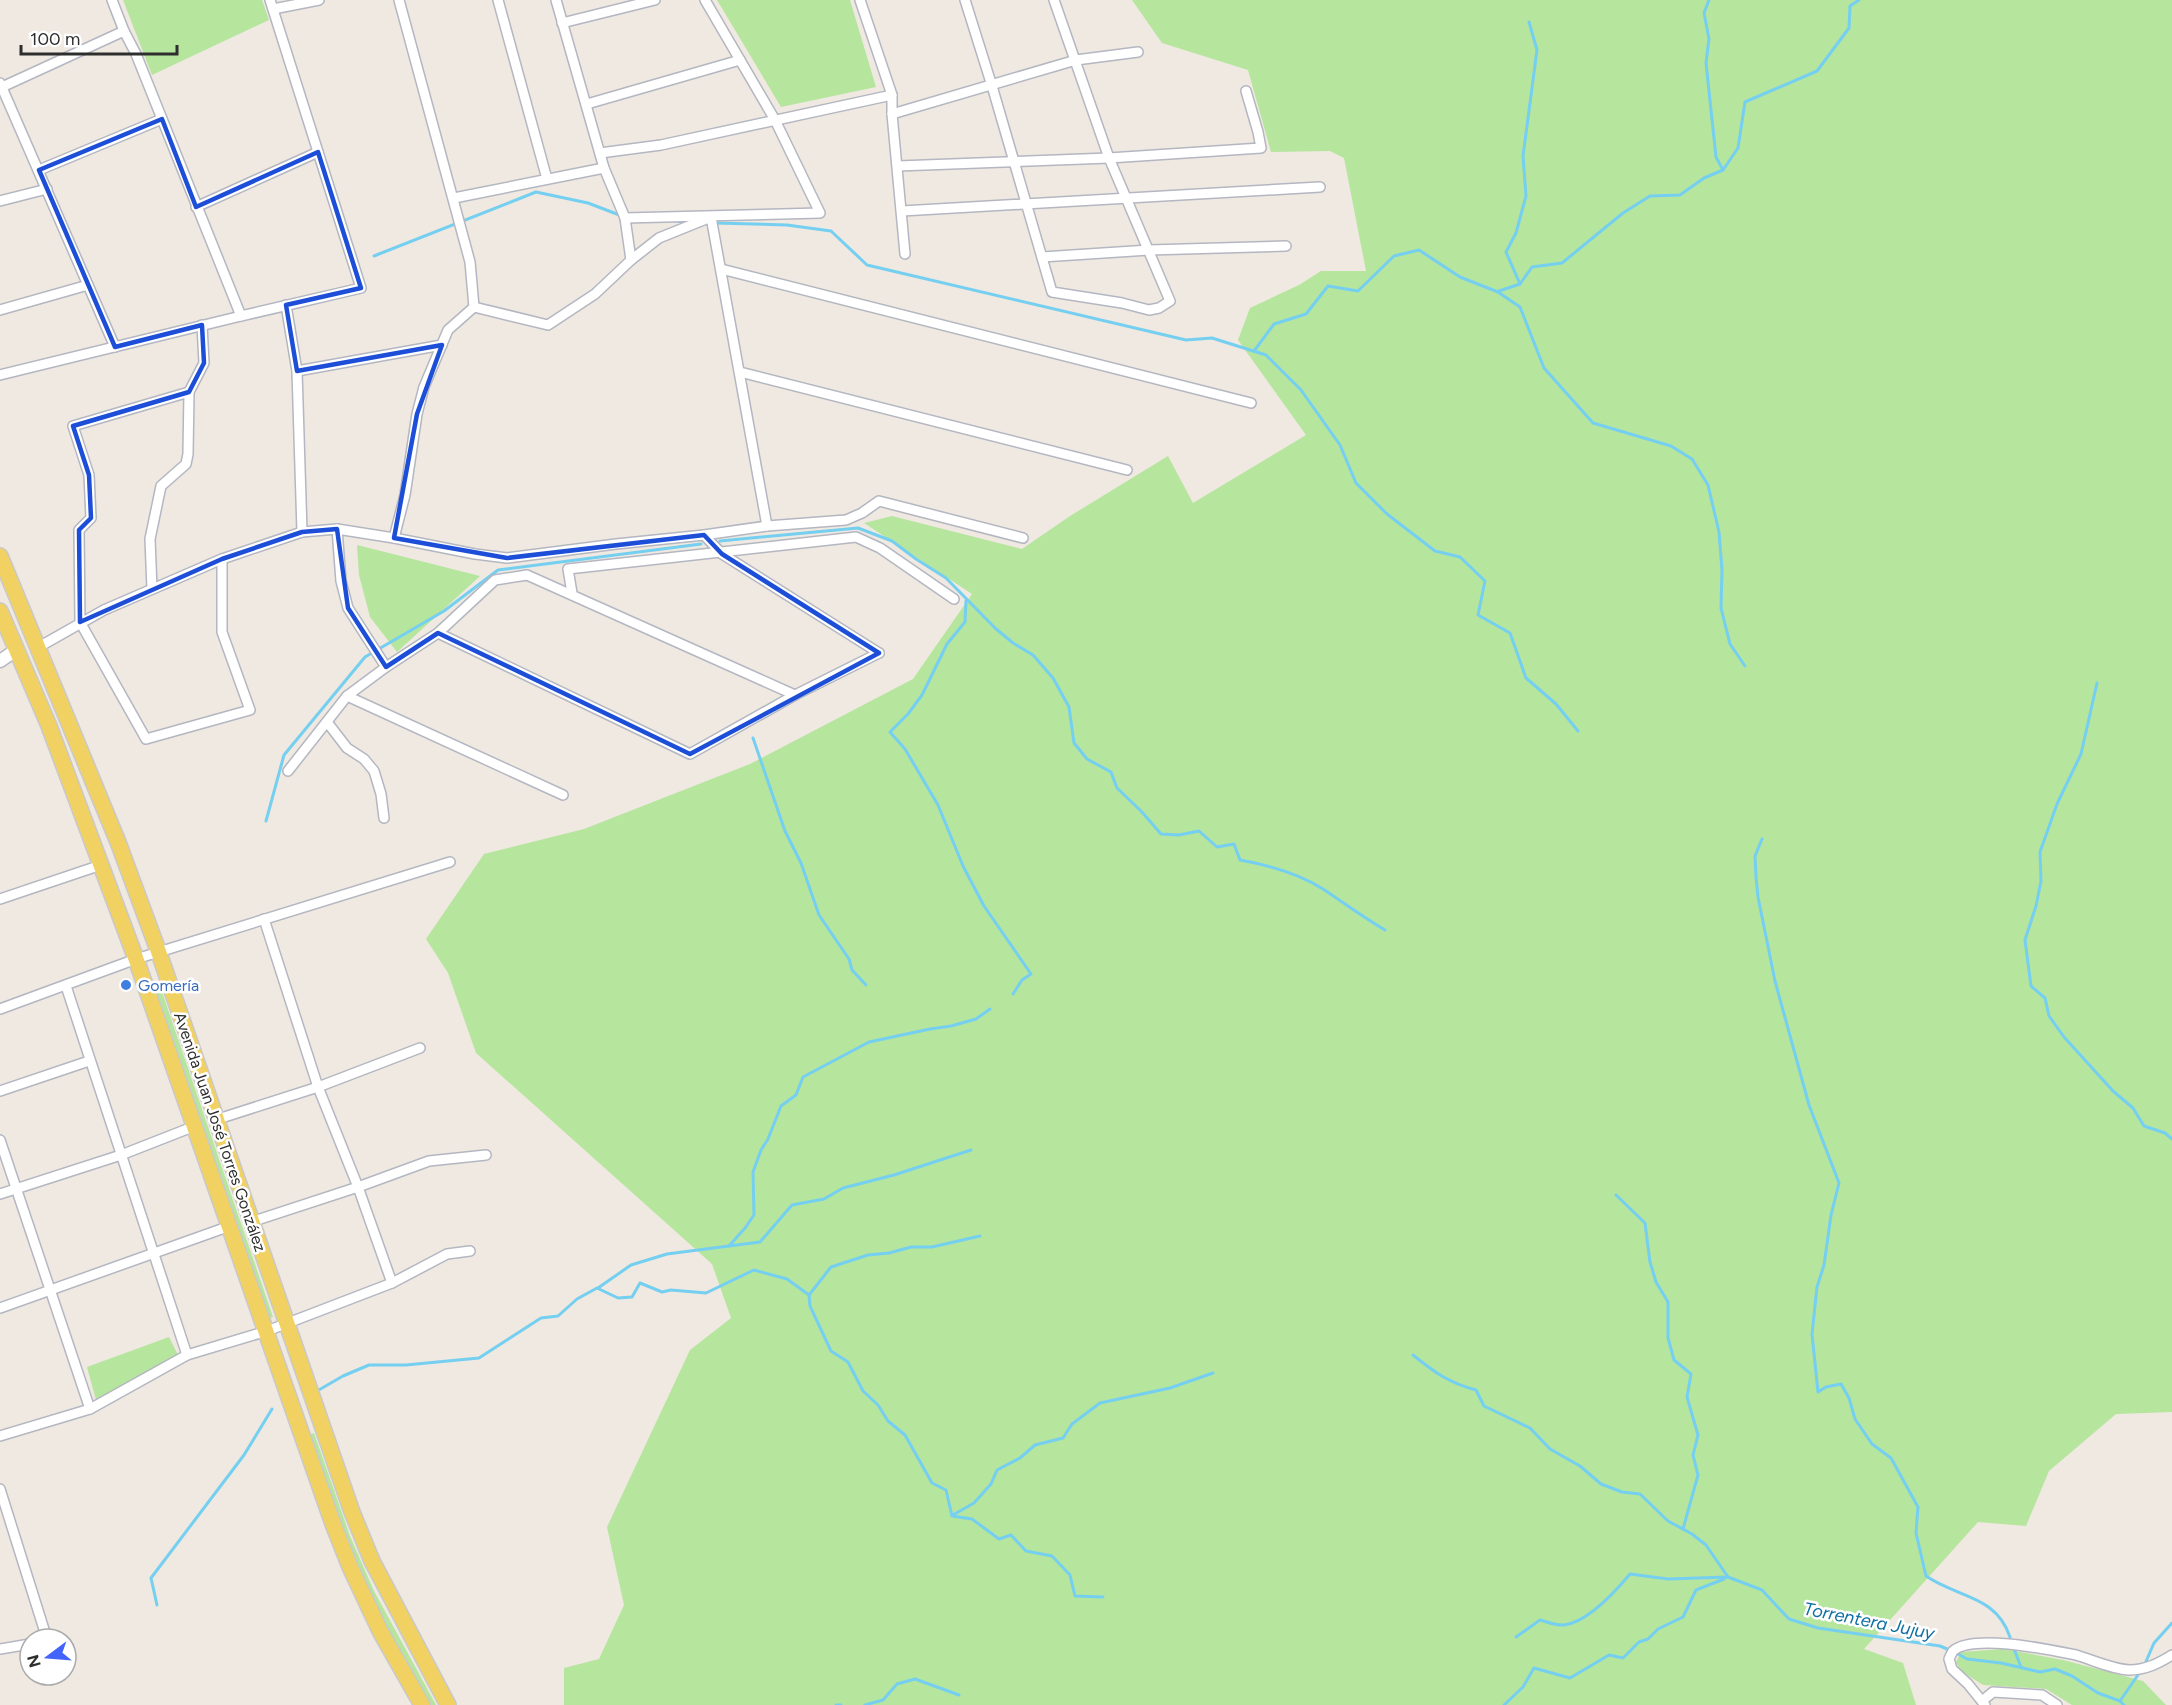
<svg xmlns="http://www.w3.org/2000/svg" width="2172" height="1705" viewBox="0 0 2172 1705" font-family="Figtree,sans-serif">
<rect width="100%" height="100%" fill="#efe9e1"/>
<!-- green -->
<g fill="#b6e59e">
<polygon points="123,0 262,0 269,20 152,75"/>
<polygon points="717,0 850,0 876,87 781,107"/>
<polygon points="1132,0 2172,0 2172,1412 2116,1414 2049,1471 2026,1526 1978,1522 1864,1649 1903,1663 1916,1705 564,1705 564,1668 599,1659 624,1605 607,1527 690,1350 731,1318 712,1264 476,1053 448,973 426,939 484,854 584,829 750,764 913,679 972,594 864,523 892,516 1022,549 1070,516 1168,456 1193,503 1306,435 1238,340 1250,308 1299,285 1321,271 1366,271 1344,158 1330,151 1271,152 1248,70 1162,43"/>
<polygon points="357,545 480,576 397,652 370,617 359,575"/>
<polygon points="162,992 273,1317 265,1320 154,994"/>
<polygon points="169,1337 179,1357 96,1400 87,1367"/>
<polygon points="314,1433 350,1536 374,1591 436,1705 428,1705 362,1583 306,1436"/>
<polygon points="2004,1649 2063,1660 2143,1681 2166,1705 2072,1705 2046,1689 1983,1685 1961,1671 1956,1662 1961,1652"/>
</g>
<g fill="none" stroke-linecap="round" stroke-linejoin="round">
<!-- stream -->
<g stroke="#75cff0" stroke-width="3">
<polyline points="1709,0 1704,13 1709,39 1706,63 1716,157 1723,170"/>
<polyline points="676,221 691,222"/>
<polyline points="715,223 787,225 831,231 867,265 1186,340 1212,338 1266,355 1301,390 1340,445 1356,483 1387,514 1435,551 1460,557 1485,581 1478,615 1510,633 1526,678 1556,704 1578,731"/>
<polyline points="374,256 536,192 588,203 622,216"/>
<polyline points="1520,284 1506,252 1516,233 1526,196 1523,156 1537,50 1529,22"/>
<polyline points="1499,291 1520,284 1532,267 1562,263 1623,213 1650,196 1680,195 1704,178 1723,170 1738,148 1745,102 1817,71 1849,28 1850,6 1859,0"/>
<polyline points="1254,351 1274,324 1306,314 1328,286 1358,291 1394,256 1419,250 1460,277 1498,292 1520,307 1544,368 1593,423 1671,446 1692,459 1708,485 1719,532 1722,570 1721,608 1730,644 1745,666"/>
<path d="M720 541 858 528 892 541 916 559 946 578 995 628 1013 643 1033 655 1053 678 1069 707 1074 743 1087 759 1111 772 1117 788 1141 811 1161 834 1179 835 1199 831 1217 847 1234 844 1240 860C1268 865 1298 873 1323 889 1344 903 1363 917 1385 930"/>
<polyline points="966,601 965,622 947,644 922,695 908,714 890,732 905,749 938,805 963,866 984,906 1031,974 1022,980 1013,994"/>
<polyline points="2097,683 2081,754 2057,804 2040,852 2041,881 2036,906 2025,940 2031,986 2045,998 2049,1016 2064,1037 2113,1091 2133,1108 2144,1126 2165,1133 2172,1139"/>
<polyline points="753,738 785,831 801,863 819,915 849,959 852,970 866,985"/>
<polyline points="266,821 284,755 365,657 444,611 498,570 701,544"/>
<path d="M1762 839 1755 856 1756 877 1758 897 1775 981 1809 1105 1839 1183 1831 1215 1824 1265 1817 1287 1812 1334 1818 1392 1826 1387 1841 1384 1849 1398 1855 1419 1872 1444 1891 1458 1918 1507 1916 1533 1926 1576C1958 1598 1996 1595 2010 1637"/>
<polyline points="1616,1195 1645,1223 1650,1262 1656,1282 1668,1302 1668,1338 1674,1360 1691,1374 1687,1397 1698,1435 1693,1455 1698,1475 1683,1529"/>
<polyline points="729,1246 745,1228 754,1215 753,1172 761,1150 768,1139 781,1106 796,1095 803,1077 869,1042 930,1029 951,1026 976,1019 990,1009"/>
<polyline points="598,1288 631,1265 667,1254 760,1242 792,1205 824,1199 843,1188 894,1175 971,1150"/>
<polyline points="809,1295 831,1267 868,1255 889,1253 911,1247 932,1247 980,1236"/>
<path d="M1413 1355C1434 1372 1449 1383 1476 1390L1484 1406 1530 1428 1550 1449 1580 1466 1601 1484 1622 1492 1640 1494 1668 1521 1692 1534 1706 1545 1728 1577"/>
<polyline points="317,1391 343,1376 369,1365 406,1365 479,1358 541,1318 558,1316 577,1299 597,1288 618,1298 632,1297 640,1283 662,1292 671,1290 706,1293 754,1270 787,1279 809,1295 810,1306 831,1351 848,1362 863,1391 878,1405 888,1421 905,1435 932,1483 946,1490 952,1516 972,1519 999,1539 1011,1535 1026,1551 1052,1556 1070,1575 1075,1596 1103,1597"/>
<polyline points="953,1515 974,1503 991,1484 997,1470 1020,1458 1035,1445 1063,1438 1072,1424 1100,1403 1170,1388 1213,1373"/>
<polyline points="157,1605 151,1578 244,1455 272,1409"/>
<path d="M1516 1637 1540 1620C1548 1622 1556 1626 1564 1625 1588 1622 1615 1592 1630 1574L1668 1579 1728 1577 1762 1590 1789 1619 1818 1628 1940 1646 1947 1649"/>
<polyline points="2014,1649 2021,1667"/>
<polyline points="1958,1654 1967,1659 2001,1663 2040,1672 2055,1669 2072,1676 2098,1693 2120,1701 2124,1705"/>
<polyline points="2144,1666 2154,1643 2172,1623"/>
<polyline points="2120,1701 2140,1672"/>
<polyline points="836,1705 841,1705"/>
<polyline points="865,1705 883,1700 897,1684 915,1679 959,1695"/>
<polyline points="1504,1705 1523,1687 1534,1668 1570,1678 1609,1655 1623,1658 1639,1642 1648,1639 1658,1629 1683,1617 1696,1590 1724,1579"/>
</g>
<!-- minor casing -->
<g stroke="#b4b7c1" stroke-width="12">
<g id="minor">
<polyline points="112,0 124,31 136,54 241,316 361,288 270,0"/>
<polyline points="498,0 547,179"/>
<polyline points="556,0 604,168 625,218 631,260"/>
<polyline points="860,0 892,95 892,114 905,254"/>
<polyline points="965,0 992,86 1052,292 1122,303 1149,310 1159,308 1170,301 1109,158 1054,0"/>
<polyline points="273,9 319,0"/>
<polyline points="562,23 655,0"/>
<polyline points="0,83 115,347"/>
<polyline points="2,87 124,31"/>
<polyline points="587,104 740,60"/>
<polyline points="892,114 1076,60 1138,52"/>
<polyline points="600,153 661,145 892,95"/>
<polyline points="898,166 1109,158 1261,148 1258,132 1246,91"/>
<polyline points="39,170 162,119"/>
<polyline points="454,198 604,168"/>
<polyline points="0,201 47,189"/>
<polyline points="196,207 318,152"/>
<polyline points="902,211 1320,187"/>
<polyline points="625,218 820,213 775,120 705,0"/>
<polyline points="1042,257 1149,250 1286,246"/>
<polyline points="721,269 1251,403"/>
<polyline points="286,305 297,371 302,532"/>
<polyline points="474,307 548,325 595,294 631,260 659,238 711,217 767,526"/>
<polyline points="0,310 88,285"/>
<polyline points="297,371 442,345"/>
<polyline points="740,372 1127,470"/>
<polyline points="0,375 241,316"/>
<polyline points="189,392 73,426 89,475 91,518 79,530 80,622 146,739 250,710 222,632 222,559"/>
<polyline points="337,529 341,581 348,608 386,667"/>
<polyline points="704,535 722,554 879,653"/>
<polyline points="394,538 405,495 417,414 424,387 448,330 474,307 470,262 399,0"/>
<polyline points="152,589 150,539 161,486 186,464 188,454 189,392 204,363 202,325"/>
<polyline points="572,593 568,569 856,537 880,548 954,599"/>
<polyline points="438,633 495,580 527,575 795,695"/>
<polyline points="37,648 104,610 222,559 302,532 337,529 394,538 475,554 507,558 616,544 704,535 767,526 846,520 862,513 879,501 1023,538"/>
<polyline points="347,696 563,795"/>
<polyline points="327,722 347,748 364,759 374,771 381,794 384,818"/>
<polyline points="288,771 347,696 386,667 438,633 690,754 795,695 879,653"/>
<polyline points="0,899 101,865"/>
<polyline points="264,919 318,1087 358,1187 392,1283"/>
<polyline points="66,986 187,1355"/>
<polyline points="0,1009 136,959 450,862"/>
<polyline points="0,1091 89,1061"/>
<polyline points="215,1120 318,1087 420,1048"/>
<polyline points="0,1140 90,1409"/>
<polyline points="0,1194 121,1155 195,1126"/>
<polyline points="251,1222 358,1187 429,1161 486,1155"/>
<polyline points="0,1308 230,1226"/>
<polyline points="0,1436 90,1409 187,1355 267,1331 392,1283 447,1254 470,1251"/>
<polyline points="0,1489 47,1639"/>
<polyline points="0,1649 30,1644"/>
<polyline points="1982,1701 1993,1692 2042,1695 2057,1705"/>
<path d="M1985 1705 1968 1684 1952 1669 1949 1659C1949 1658 1953 1651 1953 1651 1973 1633 2051 1650 2076 1655 2093 1660 2111 1669 2129 1670 2146 1670 2159 1663 2172 1655"/>
</g>
</g>
<!-- tertiary casing -->
<g stroke="#b4b7c1" stroke-width="15">
<polyline id="tertiary" points="0,661 16,650"/>
</g>
<!-- primary casing -->
<g stroke="#c9c9c9" stroke-width="18">
<g id="primary">
<polyline points="0,556 118,842 159,953 352,1512 372,1561 448,1705"/>
<polyline points="0,611 49,726 136,959 333,1524 350,1567 380,1631 422,1705"/>
</g>
</g>
<!-- minor -->
<use href="#minor" stroke="#fff" stroke-width="9"/>
<!-- tertiary -->
<use href="#tertiary" stroke="#fff" stroke-width="12"/>
<!-- primary -->
<use href="#primary" stroke="#f2d163" stroke-width="15"/>
</g>
<!-- marked area -->
<path fill="none" stroke="#1d4ed8" stroke-width="4.5" stroke-linejoin="round" d="M162 119 196 207 318 152 361 288 286 305 297 371 442 345 417 414 394 538 507 558 704 535 722 554 879 653 690 754 438 633 386 667 348 608 337 529 302 532 222 559 80 622 79 530 91 518 89 475 73 426 189 392 204 363 202 325 115 347 39 170Z"/>
<!-- markers -->
<circle fill="#3f7fe0" stroke="#fff" stroke-width="2" cx="126" cy="985" r="6"/>
<g text-anchor="middle" dominant-baseline="central" stroke-width="5" stroke-linejoin="round" paint-order="stroke">
<!-- shop labels -->
<g font-size="16" fill="#366cbe" stroke="#fff" text-anchor="start">
<text x="138" y="985">Gomería</text>
</g>
<!-- street labels -->
<g font-size="16" fill="#2e2e2e" stroke="#fff">
<text transform="translate(220 1132) rotate(71)">Avenida Juan José Torres González</text>
</g>
<!-- water labels -->
<g font-size="18" font-style="italic" fill="#0d6fa3" stroke="#fff">
<text transform="translate(1869 1621) rotate(11)">Torrentera Jujuy</text>
</g>
</g>
<!-- north arrow -->
<g transform="translate(48 1657) rotate(254)"><circle r="28" fill="#ffffff" stroke="#ababab" stroke-width="1.5"/>
<path d="M0-4.5L10 22L0 15L-10 22Z" fill="#4264fb"/>
<text y="-9" font-size="16" font-weight="bold" text-anchor="middle" fill="#2e2e2e">N</text>
</g>
<!-- scale -->
<path d="M21 45v9h156v-9" fill="none" stroke="#2e2e2e" stroke-width="3"/>
<text x="30" y="45" font-size="18" fill="#2e2e2e" stroke="#ffffff" stroke-width="4.5" paint-order="stroke">100 m</text>
</svg>
